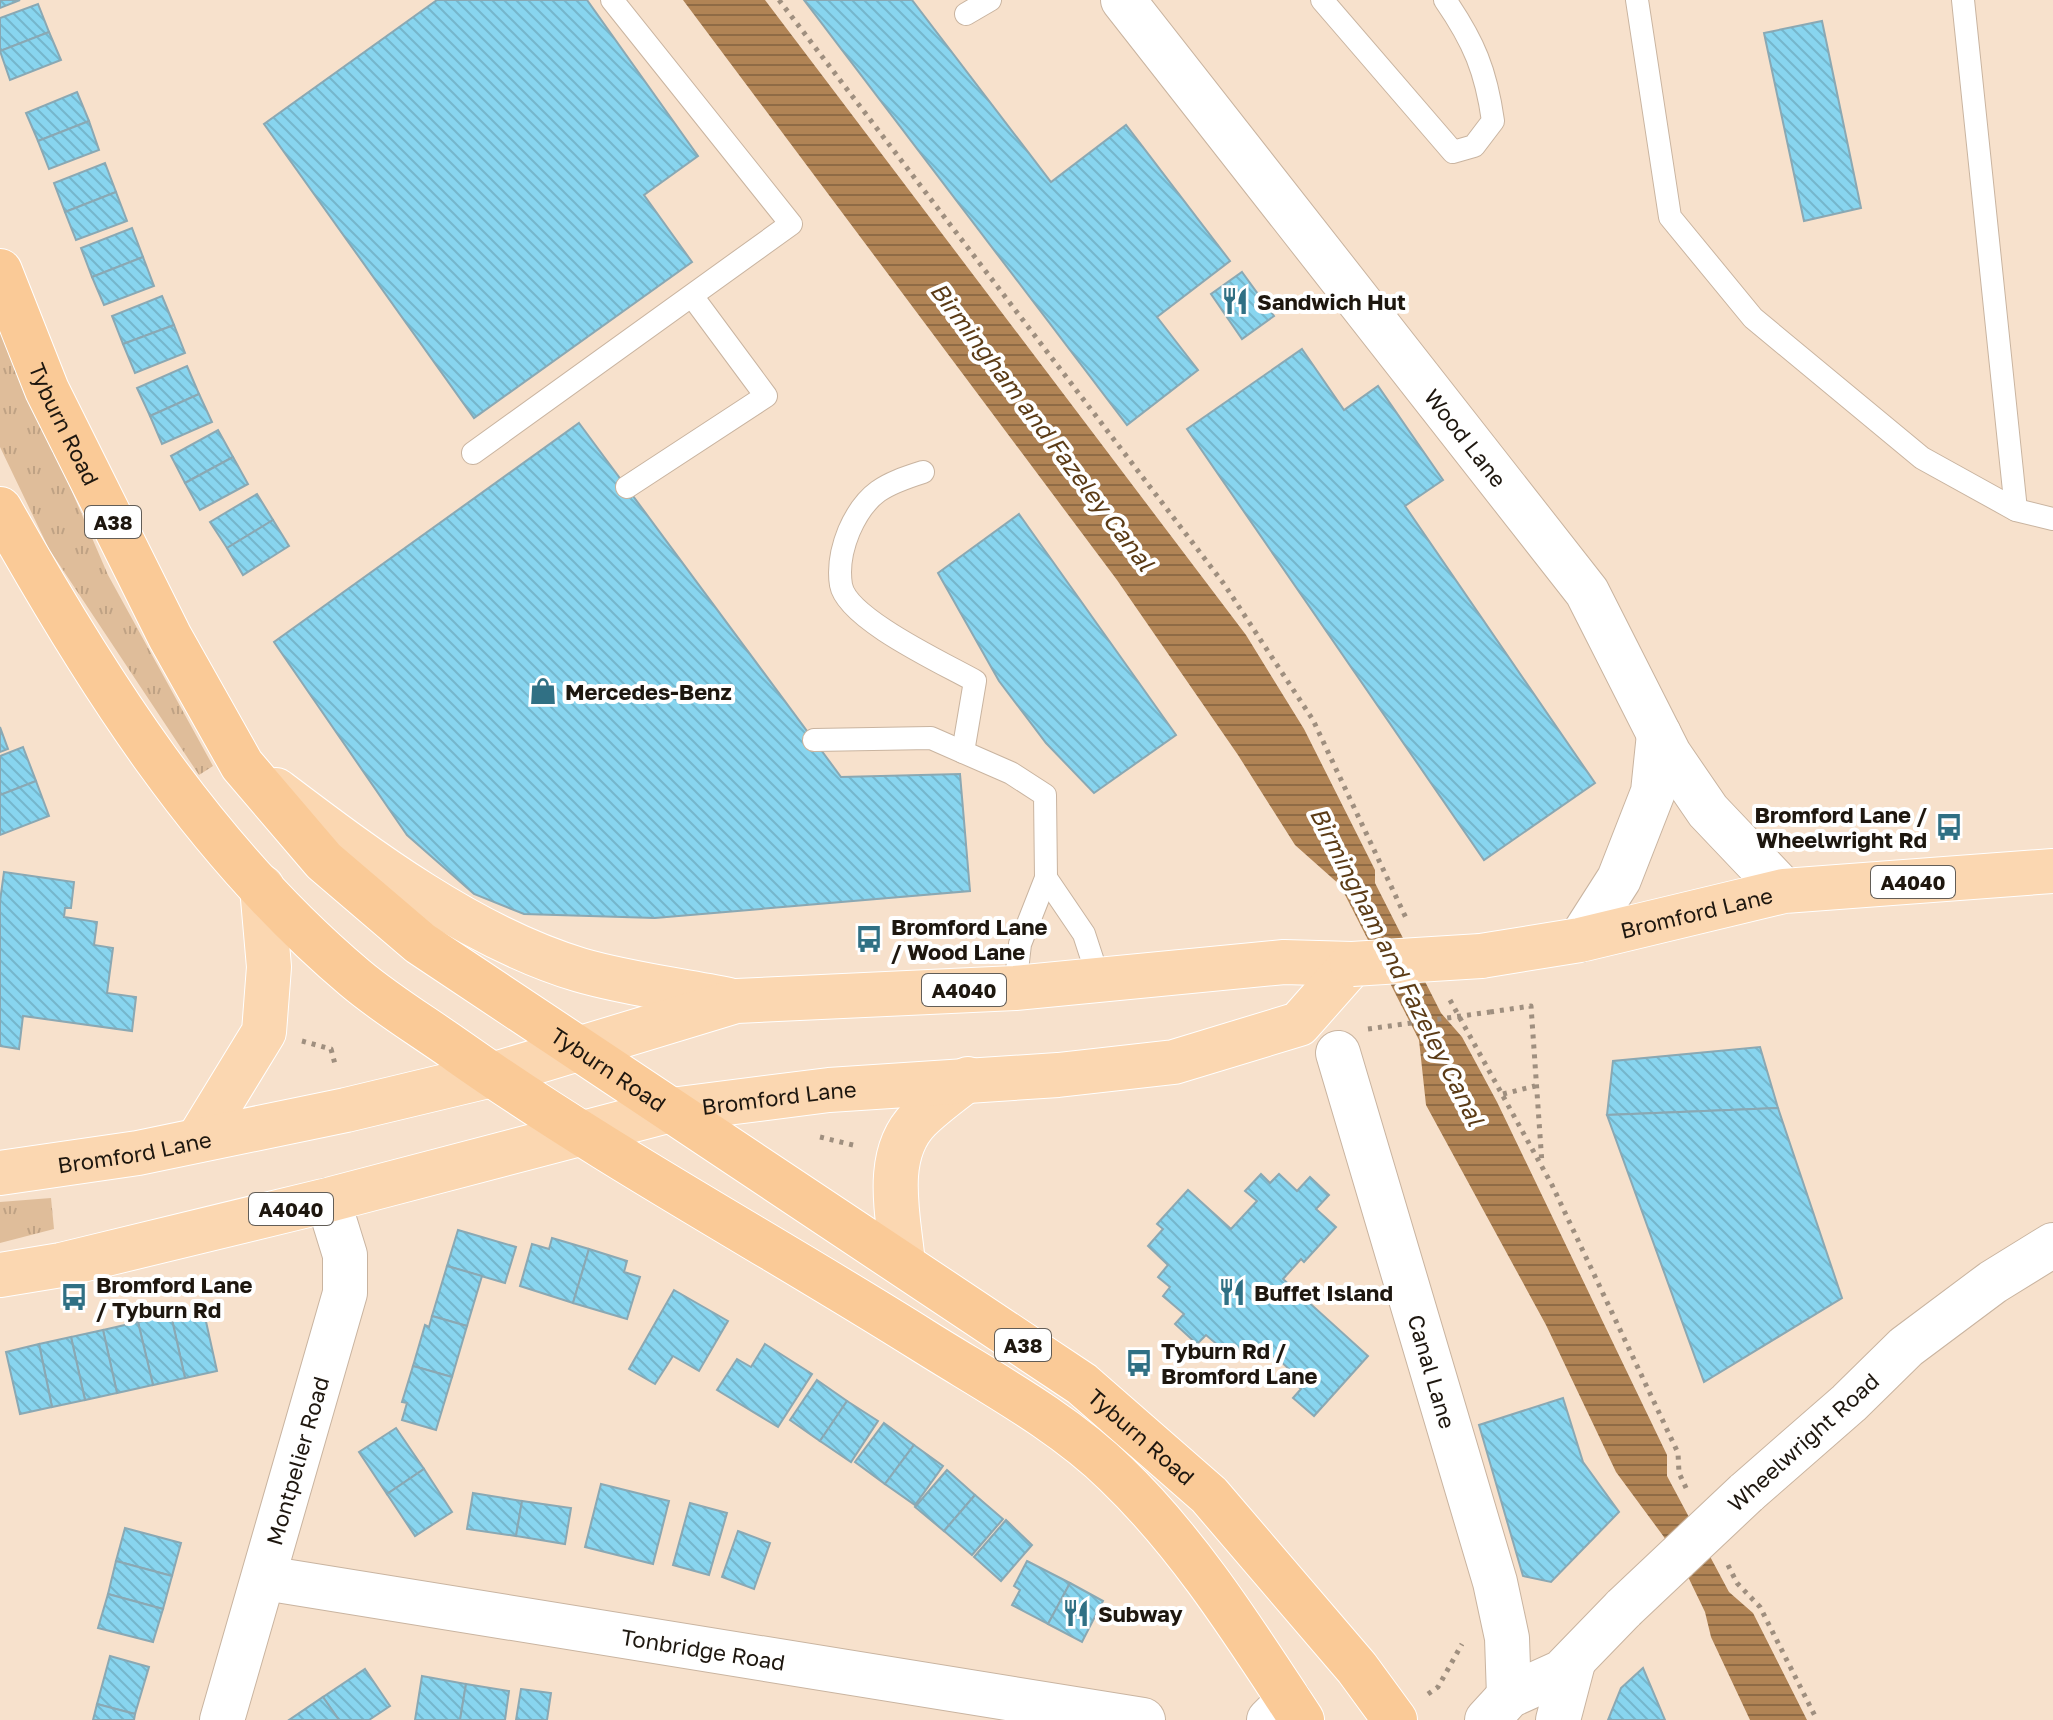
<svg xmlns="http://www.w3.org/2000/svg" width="2053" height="1720" viewBox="0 0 2053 1720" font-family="'Golos Text',sans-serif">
<defs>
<pattern id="grass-tufts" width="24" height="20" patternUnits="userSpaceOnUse" patternTransform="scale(2)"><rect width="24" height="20" fill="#dfbd9a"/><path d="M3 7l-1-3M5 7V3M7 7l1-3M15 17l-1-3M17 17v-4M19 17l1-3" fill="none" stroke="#bfa284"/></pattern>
<pattern id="water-rules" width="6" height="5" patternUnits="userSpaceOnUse" patternTransform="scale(2)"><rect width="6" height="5" fill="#b18455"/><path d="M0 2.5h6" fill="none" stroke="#8f6b45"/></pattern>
<pattern id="building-back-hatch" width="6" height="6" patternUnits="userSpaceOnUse" patternTransform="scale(2)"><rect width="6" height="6" fill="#88d5ef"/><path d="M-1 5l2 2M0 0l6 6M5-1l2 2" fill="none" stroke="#75b6cc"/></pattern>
</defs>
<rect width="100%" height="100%" fill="#f7e1cc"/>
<!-- grass -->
<g fill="url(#grass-tufts)">
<polygon points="0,325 108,575 213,766 199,775 49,549 0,447"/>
<polygon points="51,1198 54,1229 0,1243 0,1202"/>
</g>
<!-- water -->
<polygon fill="url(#water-rules)" points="683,0 765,0 1246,635 1304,729 1375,870 1375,883 1441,1013 1462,1037 1497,1102 1667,1455 1667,1476 1729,1592 1753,1613 1807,1720 1750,1720 1711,1637 1705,1612 1678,1556 1616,1472 1546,1325 1426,1105 1419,1040 1340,885 1295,845 1238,755 1117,580"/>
<!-- building -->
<g fill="url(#building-back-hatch)" stroke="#8aa8b3" stroke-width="2">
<polygon points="0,0 20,0 0,8"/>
<polygon points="437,0 587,0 698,156 644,195 692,262 474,418 264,124"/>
<polygon points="804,0 912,0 1051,182 1126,125 1230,261 1157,317 1198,370 1127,425"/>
<polygon points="38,4 49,32 0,51 0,18"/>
<polygon points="1822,21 1861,208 1804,221 1764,33"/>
<polygon points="49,32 61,60 10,80 0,51"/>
<polygon points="77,92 89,121 38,141 26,113"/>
<polygon points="89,121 99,150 49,169 38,141"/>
<polygon points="105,163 116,192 65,212 54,183"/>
<polygon points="116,192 127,221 76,240 65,212"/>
<polygon points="132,228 143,257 92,277 81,248"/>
<polygon points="143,257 154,286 104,305 92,277"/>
<polygon points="1242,272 1274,316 1242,339 1211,294"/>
<polygon points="162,296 174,325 123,344 112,316"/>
<polygon points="174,325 185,353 135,373 123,344"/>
<polygon points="1302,349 1344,410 1378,386 1443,480 1405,506 1595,783 1484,860 1187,429"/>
<polygon points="187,366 199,394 150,416 137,388"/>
<polygon points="199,394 212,422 162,444 150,416"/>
<polygon points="579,423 841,777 960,774 970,891 655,918 524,914 474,894 407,835 274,642"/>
<polygon points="218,430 233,457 185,483 171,456"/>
<polygon points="233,457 248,484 200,510 185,483"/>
<polygon points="257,494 273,520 227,548 210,522"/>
<polygon points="1019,514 1176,735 1094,793 1046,743 999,681 938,573"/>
<polygon points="273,520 289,546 243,575 227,548"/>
<polygon points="0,727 8,749 0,752"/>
<polygon points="23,747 36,781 0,795 0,756"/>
<polygon points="36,781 49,816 0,835 0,795"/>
<polygon points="4,872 74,882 71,908 65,908 64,917 97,922 94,945 113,948 107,993 136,997 132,1031 23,1016 19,1049 0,1046 0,901"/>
<polygon points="1760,1047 1778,1108 1607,1115 1613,1061"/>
<polygon points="1778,1108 1842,1298 1704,1382 1607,1115"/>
<polygon points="1261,1174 1270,1183 1279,1174 1297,1191 1310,1177 1329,1195 1316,1209 1336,1227 1304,1262 1301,1259 1283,1279 1368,1356 1314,1416 1293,1398 1301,1389 1285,1375 1290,1370 1275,1356 1272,1360 1256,1346 1247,1356 1234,1344 1226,1352 1206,1335 1197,1344 1175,1324 1184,1314 1163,1296 1170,1287 1158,1277 1168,1265 1148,1246 1163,1229 1157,1224 1188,1190 1231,1229 1257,1201 1245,1191"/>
<polygon points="458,1230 516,1247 505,1283 447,1266"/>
<polygon points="552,1238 589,1249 573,1303 520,1286 532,1244 549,1249"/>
<polygon points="589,1249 627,1261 624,1272 640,1277 627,1319 573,1303"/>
<polygon points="447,1266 482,1276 467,1326 432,1316"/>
<polygon points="674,1290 728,1321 699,1371 673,1356 655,1384 629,1369"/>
<polygon points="203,1308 217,1371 185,1378 171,1315"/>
<polygon points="171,1315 185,1378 153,1385 138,1322"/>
<polygon points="432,1316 467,1326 452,1377 413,1366 425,1325 429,1327"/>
<polygon points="138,1322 153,1385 117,1393 103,1330"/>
<polygon points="103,1330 117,1393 85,1400 71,1337"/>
<polygon points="71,1337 85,1400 52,1407 39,1344"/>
<polygon points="39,1344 52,1407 20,1414 6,1352"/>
<polygon points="765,1344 812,1374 778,1427 717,1390 737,1359 751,1367"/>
<polygon points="413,1366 452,1377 436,1430 402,1420 407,1403 402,1402"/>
<polygon points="817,1380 847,1401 820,1441 790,1420"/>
<polygon points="1563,1398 1583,1462 1619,1512 1551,1582 1523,1576 1479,1425"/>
<polygon points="847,1401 878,1421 851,1462 820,1441"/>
<polygon points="884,1423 914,1445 885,1484 855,1462"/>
<polygon points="396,1428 424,1469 387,1494 359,1452"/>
<polygon points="914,1445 943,1466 915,1505 885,1484"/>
<polygon points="424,1469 452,1512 415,1536 387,1494"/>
<polygon points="947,1470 975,1495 944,1531 915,1507"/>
<polygon points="601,1484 669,1501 653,1564 585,1547"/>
<polygon points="473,1493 522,1501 516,1536 467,1529"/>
<polygon points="975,1495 1003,1519 972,1555 944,1531"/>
<polygon points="522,1501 571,1508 565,1544 516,1536"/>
<polygon points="690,1503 727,1513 709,1575 673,1565"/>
<polygon points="1006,1520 1032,1545 1001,1581 974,1557"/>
<polygon points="125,1528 181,1543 172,1576 116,1561"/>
<polygon points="738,1531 770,1543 754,1589 722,1577"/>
<polygon points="116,1561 172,1576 163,1609 108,1594"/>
<polygon points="1027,1561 1070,1583 1048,1624 1012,1605 1020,1590 1014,1586"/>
<polygon points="1070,1583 1103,1601 1082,1642 1048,1624"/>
<polygon points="108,1594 163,1609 153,1642 98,1628"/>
<polygon points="110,1656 149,1667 135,1714 97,1704"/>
<polygon points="1643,1668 1665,1720 1608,1720 1621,1688"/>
<polygon points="365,1669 390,1706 369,1720 339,1720 323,1697"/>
<polygon points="422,1676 466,1684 460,1720 415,1720"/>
<polygon points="466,1684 509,1691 505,1720 460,1720"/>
<polygon points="521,1689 551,1693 547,1720 516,1720"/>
<polygon points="323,1697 339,1720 289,1720"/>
<polygon points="97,1704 135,1714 134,1720 93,1720"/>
</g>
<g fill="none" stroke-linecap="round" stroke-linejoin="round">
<!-- service casing -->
<g stroke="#c9b4a0" stroke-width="24">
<g id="service">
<path d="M1322 0 1453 152 1474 146 1493 121C1486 71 1474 42 1445 0"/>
<polyline points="1637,0 1670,217 1753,318 1922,458 2016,510 2053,519"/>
<polyline points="1963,0 2016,510"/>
<polyline points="966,14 990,0"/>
<polyline points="473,453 791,224 612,0"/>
<path d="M923 472C885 484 866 492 849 531 842 548 838 566 841 585 847 619 945 664 975 681L963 752"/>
<polyline points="627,487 766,396 692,296"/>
<polyline points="814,740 931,738 1011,773 1045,795 1046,878 1020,944 1015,988"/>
<polyline points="1046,878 1084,934 1099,980"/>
</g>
</g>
<!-- minor casing -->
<g stroke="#c9b4a0" stroke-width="46">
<g id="minor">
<path id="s1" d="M1123 0 1587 592 1669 754 1708 811 1784 891"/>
<polyline points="1580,940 1619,879 1653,792 1659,734"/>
<path id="s2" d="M1338 1053 1495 1582 1507 1638 1509 1696"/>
<path id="s3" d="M265 1578 1143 1720"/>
<path id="s4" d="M222 1720 345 1293V1255L328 1200"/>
<polyline points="1269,1720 1289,1700"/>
</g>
</g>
<!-- tertiary casing -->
<g stroke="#c9b4a0" stroke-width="46">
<g id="tertiary">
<polyline points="1746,1493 1849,1403 1906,1347 1993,1282 2053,1245"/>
<polyline points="1487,1720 1509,1696 1562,1672 1624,1608"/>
<polyline points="1558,1720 1573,1663"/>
</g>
</g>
<!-- primary casing -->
<g stroke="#fff" stroke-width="46">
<g id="primary">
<path d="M276 790C366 858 470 937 580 970 628 984 680 990 729 1000"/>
<path id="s5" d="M1481 956 1580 940 1784 891 2053 871"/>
<polyline points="198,1140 264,1032 269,967 262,887"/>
<path id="s6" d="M0 1173 138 1153 346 1110 492 1075 736 1001 1015 988 1284 962 1352 964"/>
<path d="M903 1264C899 1218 882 1156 919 1119 933 1105 951 1092 968 1079"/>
<path id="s7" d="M0 1275 61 1265 328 1200 671 1110 829 1090 1058 1075 1174 1062 1299 1024 1352 964"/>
</g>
</g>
<!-- trunk casing -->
<g stroke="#fff" stroke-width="46">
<g id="trunk">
<path id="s8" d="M0 271 47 390 170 637 242 765 324 861 420 943 1082 1384 1209 1495 1357 1668 1395 1720"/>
<path d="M0 509C96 680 203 850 355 978 387 1005 424 1027 459 1052 608 1157 768 1243 922 1340 987 1381 1061 1420 1116 1474 1190 1545 1246 1635 1302 1720"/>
</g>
</g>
<!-- path -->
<g stroke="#9f8f7f" stroke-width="5" stroke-dasharray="4 6" stroke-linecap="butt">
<polyline points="779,0 1224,584 1313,720 1406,918"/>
<polyline points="1450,1000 1552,1185 1678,1453 1679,1473 1687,1490"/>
<polyline points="1490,1012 1531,1006 1542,1164"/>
<polyline points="302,1041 331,1049 336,1068"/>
<polyline points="1503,1094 1535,1086"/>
<polyline points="820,1137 857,1146"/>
<polyline points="1728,1565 1737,1583 1760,1607 1817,1720"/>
<polyline points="1428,1694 1438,1687 1462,1644"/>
</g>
<!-- service -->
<use href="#service" stroke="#fff" stroke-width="22"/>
<!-- minor -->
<use href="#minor" stroke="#fff" stroke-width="44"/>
<!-- tertiary -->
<use href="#tertiary" stroke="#fff" stroke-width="44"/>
<!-- primary -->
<use href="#primary" stroke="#fbd7b1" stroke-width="44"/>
<!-- trunk -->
<use href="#trunk" stroke="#faca97" stroke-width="44"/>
<!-- tertiary-bridge casing -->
<g stroke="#c9b4a0" stroke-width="46" stroke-linecap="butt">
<polyline id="tertiary-bridge" points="1624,1608 1746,1493"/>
</g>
<!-- primary-bridge casing -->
<g stroke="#fff" stroke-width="46" stroke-linecap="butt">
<polyline id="primary-bridge" points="1352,964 1481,956"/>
</g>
<!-- path-bridge -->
<polyline stroke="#9f8f7f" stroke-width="5" stroke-dasharray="4 6" stroke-linecap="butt" points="1368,1029 1490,1012"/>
<!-- tertiary-bridge -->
<use href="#tertiary-bridge" stroke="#fff" stroke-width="44"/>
<!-- primary-bridge -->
<use href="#primary-bridge" stroke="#fbd7b1" stroke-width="44"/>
</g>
<!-- icons -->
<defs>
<g id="restaurant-bare" transform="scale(2.16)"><path d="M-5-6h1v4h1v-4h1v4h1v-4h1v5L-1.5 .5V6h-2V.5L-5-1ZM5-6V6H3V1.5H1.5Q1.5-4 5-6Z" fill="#307084" stroke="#fff" stroke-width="2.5" paint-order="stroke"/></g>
<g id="shop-bare" transform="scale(2.16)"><path d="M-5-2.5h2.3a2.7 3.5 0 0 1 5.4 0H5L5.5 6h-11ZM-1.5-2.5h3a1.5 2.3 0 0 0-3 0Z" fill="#307084" stroke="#fff" stroke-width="2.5" paint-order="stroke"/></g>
<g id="bus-bare" transform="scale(2.16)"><path d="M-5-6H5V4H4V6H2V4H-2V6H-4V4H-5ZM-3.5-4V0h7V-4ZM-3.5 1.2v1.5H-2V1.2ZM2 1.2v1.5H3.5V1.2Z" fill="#307084" stroke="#fff" stroke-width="2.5" paint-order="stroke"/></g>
</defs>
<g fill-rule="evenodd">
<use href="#restaurant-bare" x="1235" y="301"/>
<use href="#shop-bare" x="543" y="691"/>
<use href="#bus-bare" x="1949" y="827"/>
<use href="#bus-bare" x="869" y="939"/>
<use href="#restaurant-bare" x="1232" y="1292"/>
<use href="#bus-bare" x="74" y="1297"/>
<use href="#bus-bare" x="1139" y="1363"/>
<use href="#restaurant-bare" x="1076" y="1613"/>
</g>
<g text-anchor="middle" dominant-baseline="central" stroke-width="8" stroke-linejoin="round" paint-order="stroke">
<!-- shield labels -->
<g fill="#fff" stroke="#625d57" stroke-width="2">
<rect x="85" y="506" width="56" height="32" rx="6"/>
<rect x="1871" y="866" width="84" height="32" rx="6"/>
<rect x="922" y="974" width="84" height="32" rx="6"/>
<rect x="249" y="1193" width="84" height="32" rx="6"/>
<rect x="995" y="1329" width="56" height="32" rx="6"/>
</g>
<g font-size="20" font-weight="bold" fill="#1e170f">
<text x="113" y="522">A38</text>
<text x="1913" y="882">A4040</text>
<text x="964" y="990">A4040</text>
<text x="291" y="1209">A4040</text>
<text x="1023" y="1345">A38</text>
</g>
<!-- poi labels -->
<g font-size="22" font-weight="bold" fill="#1e170f" stroke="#fff" text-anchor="start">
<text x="1257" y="301">Sandwich Hut</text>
<text x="565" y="691">Mercedes-Benz</text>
<text x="1927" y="814" text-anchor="end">Bromford Lane /<tspan x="1927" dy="25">Wheelwright Rd</tspan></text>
<text x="891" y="926">Bromford Lane<tspan x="891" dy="25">/ Wood Lane</tspan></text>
<text x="96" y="1284">Bromford Lane<tspan x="96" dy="25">/ Tyburn Rd</tspan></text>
<text x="1254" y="1292">Buffet Island</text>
<text x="1161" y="1350">Tyburn Rd /<tspan x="1161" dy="25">Bromford Lane</tspan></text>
<text x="1098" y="1613">Subway</text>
</g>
<!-- street labels -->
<g font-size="22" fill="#1e170f" stroke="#fff">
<text stroke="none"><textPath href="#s8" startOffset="166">Tyburn Road</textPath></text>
<text stroke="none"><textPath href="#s1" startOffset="556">Wood Lane</textPath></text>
<text stroke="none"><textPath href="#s5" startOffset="220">Bromford Lane</textPath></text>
<text stroke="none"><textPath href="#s8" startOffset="1030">Tyburn Road</textPath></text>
<text stroke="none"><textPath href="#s7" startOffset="800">Bromford Lane</textPath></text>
<text stroke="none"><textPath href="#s6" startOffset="136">Bromford Lane</textPath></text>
<text stroke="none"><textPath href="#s2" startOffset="332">Canal Lane</textPath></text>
<text stroke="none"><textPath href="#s8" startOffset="1678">Tyburn Road</textPath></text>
<text transform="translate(1803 1442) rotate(-42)">Wheelwright Road</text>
<text stroke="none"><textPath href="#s4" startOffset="270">Montpelier Road</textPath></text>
<text stroke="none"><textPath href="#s3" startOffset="444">Tonbridge Road</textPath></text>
</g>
<!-- water labels -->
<g font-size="24" font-style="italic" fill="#5b3b16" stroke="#fff">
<text transform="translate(1043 426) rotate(53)">Birmingham and Fazeley Canal</text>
<text transform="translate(1398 966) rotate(63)">Birmingham and Fazeley Canal</text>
</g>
</g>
</svg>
